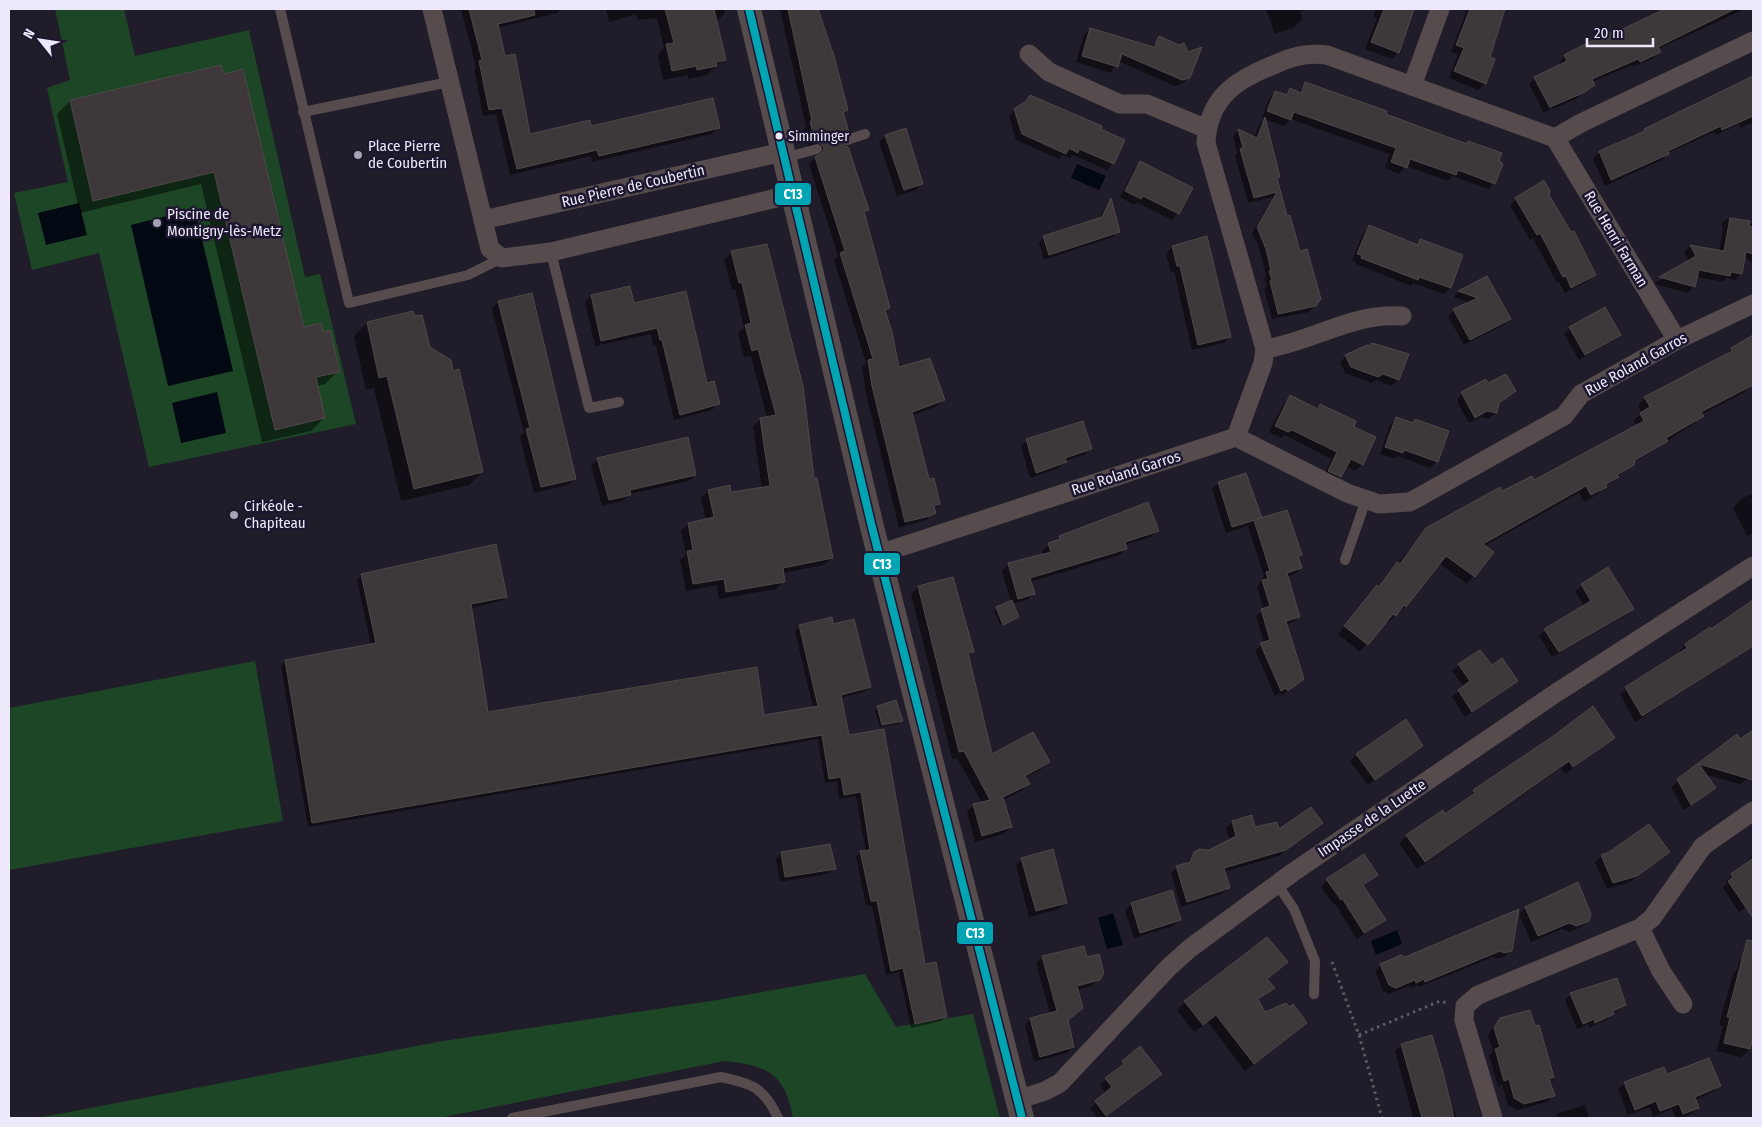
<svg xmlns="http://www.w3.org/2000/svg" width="1762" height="1127" viewBox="0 0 1762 1127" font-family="'Fira Sans Condensed',sans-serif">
<rect width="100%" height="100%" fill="#201c29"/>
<!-- green -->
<g fill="#1d4627">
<polygon points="55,9 124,9 135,56 249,30 305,277 320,274 356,424 149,467 99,253 32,270 14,193 68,182 47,88 70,80"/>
<polygon points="255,661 283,821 9,870 9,708"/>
<path d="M865 974 896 1027 973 1014 1000 1118H793C785 1073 767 1065 724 1061L439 1118H37L443 1041 717 1000Z"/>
</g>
<!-- water -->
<g fill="#030912">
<polygon points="1077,164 1106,176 1099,190 1071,178"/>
<polygon points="79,203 87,235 46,245 38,213"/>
<polygon points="195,209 233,371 168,386 131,225"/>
<polygon points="217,392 226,433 181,443 172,403"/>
<polygon points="1113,913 1123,945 1107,949 1098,918"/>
<polygon points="1397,930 1402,944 1376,955 1371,941"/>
</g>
<!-- shadow -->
<g fill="#0007">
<polygon points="461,9 561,9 557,13 497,28 529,135 590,128 718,128 712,134 592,162 591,156 510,175 496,114 483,116 474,68 476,67"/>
<polygon points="606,9 724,9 725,13 716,22 724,59 707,75 688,79 688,75 663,80 658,55 664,48 657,18 638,20 636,14 609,22"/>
<polygon points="780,9 817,9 833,56 846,110 842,114 848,132 839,142 867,209 863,213 889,308 884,312 899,369 944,400 937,406 911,416 928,481 939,504 928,519 899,528 866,393 862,367 866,363 834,260 838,256 809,164 818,155 815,150 809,148 804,129 806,127"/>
<polygon points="1266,9 1308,9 1300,12 1303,18 1293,28 1275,34"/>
<polygon points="1376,9 1409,9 1398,52 1392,59 1365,49 1377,18 1373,17"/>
<polygon points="1467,9 1504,9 1488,57 1494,60 1485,84 1478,90 1449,78 1458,54 1451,52"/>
<polygon points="1666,9 1745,9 1658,49 1659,52 1653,58 1633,67 1632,65 1592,82 1593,85 1576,99 1552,109 1535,78 1560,66 1559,63 1565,56"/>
<polygon points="1090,29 1151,47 1159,38 1189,77 1182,84 1175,86 1118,61 1111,73 1076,62 1084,35"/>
<polygon points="223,75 303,329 338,371 325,384 317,386 324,418 311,431 262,442 201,184 80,213 57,114 70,101"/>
<polygon points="1534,79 1550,110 1543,112 1529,84"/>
<polygon points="1753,80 1753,122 1741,128 1739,124 1716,135 1714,132 1668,153 1662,160 1605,186 1593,159 1600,152"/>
<polygon points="1305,84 1466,145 1468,143 1494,183 1488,189 1453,176 1448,181 1406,166 1399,174 1385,168 1390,154 1290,119 1284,126 1262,118 1269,99 1275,92 1284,96 1290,90 1298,93"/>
<polygon points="1030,96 1113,163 1107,170 1073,155 1070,158 1063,155 1059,159 1016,140 1009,116"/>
<polygon points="1264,119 1279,177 1276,180 1286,217 1315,306 1309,312 1272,319 1264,288 1267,286 1264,278 1266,276 1258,244 1252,233 1273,197 1248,203 1235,156 1237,153 1233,136 1238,131 1254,138 1259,124"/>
<polygon points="886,136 922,183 916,190 897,196 879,142"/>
<polygon points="1140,163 1178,213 1172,220 1137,202 1134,205 1120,197 1134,169"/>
<polygon points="1548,195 1595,274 1588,281 1565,293 1559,282 1557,283 1533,238 1530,240 1510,205 1516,199"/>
<polygon points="1110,200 1118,231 1113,237 1044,260 1039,243 1044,237 1099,218"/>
<polygon points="1726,219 1753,224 1753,264 1744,256 1741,273 1735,280 1727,278 1723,282 1696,277 1694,286 1688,293 1654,284 1689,262 1684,252 1690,246 1719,251 1723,229 1721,225"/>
<polygon points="1369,226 1416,245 1421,240 1462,256 1450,288 1444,294 1413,283 1411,286 1356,264 1356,262 1352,260 1363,233"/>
<polygon points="1172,247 1230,336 1224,343 1192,350 1174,271 1171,272 1166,254"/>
<polygon points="732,252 813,480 832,558 824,565 782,573 784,581 776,589 719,599 717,585 686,591 680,560 686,554 681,531 688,524 706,520 701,498 708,491 730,494 762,489 753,427 760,419 767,418 751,356 744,357 738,333 744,328 735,289 732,290 724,260"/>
<polygon points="1487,277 1509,319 1504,325 1464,345 1448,316 1454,310 1470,303 1454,297 1458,292"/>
<polygon points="685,293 706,384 718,403 712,410 674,420 656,346 653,346 651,334 595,346 585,302 591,296 633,305"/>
<polygon points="498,302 575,478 568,485 534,493 520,437 524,433 492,309"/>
<polygon points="367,323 429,348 482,472 469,485 401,501 374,388 366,390 354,336"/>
<polygon points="1570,328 1619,335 1613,340 1579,360 1564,334"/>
<polygon points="1753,337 1753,377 1747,380 1750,386 1743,393 1701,415 1695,423 1633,463 1598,494 1584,502 1579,493 1484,546 1492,552 1467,584 1439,563 1405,607 1388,622 1386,621 1360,652 1338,634 1427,529 1501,492 1534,482 1637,426 1633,421 1642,413 1638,405 1645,398 1724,356 1731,349"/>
<polygon points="1407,354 1398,380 1391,386 1376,380 1371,383 1345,373 1340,362 1346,356"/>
<polygon points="1488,385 1514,391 1497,405 1496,412 1489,419 1480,417 1469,423 1458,404 1458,398 1465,391"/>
<polygon points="1290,397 1316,410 1321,405 1352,427 1374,438 1362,464 1355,471 1346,466 1333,483 1323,478 1331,459 1285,435 1281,438 1269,432 1284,403"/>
<polygon points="1396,418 1412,424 1416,420 1437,461 1430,468 1398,456 1395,459 1380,454 1390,425"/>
<polygon points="1027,440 1091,449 1084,455 1065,461 1059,468 1030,478 1021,446"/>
<polygon points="598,459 695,475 689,481 630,494 623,501 602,506 591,465"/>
<polygon points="1219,483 1261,517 1300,554 1297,557 1301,568 1295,574 1286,577 1299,616 1293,622 1286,625 1303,679 1282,696 1280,693 1275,696 1255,650 1264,643 1256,616 1264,610 1257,587 1264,576 1248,526 1226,533 1212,489"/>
<polygon points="1753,493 1753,533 1747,536 1733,508 1741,499"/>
<polygon points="1157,530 1151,537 1125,545 1126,548 1120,555 1030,582 1033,594 1027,600 1012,604 1016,617 1000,625 994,611 1011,602 1002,571 1009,564 1044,555 1042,551 1060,537"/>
<polygon points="1607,569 1633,608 1626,615 1552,657 1539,636 1545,630 1584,606 1575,591"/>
<polygon points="361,575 506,596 501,601 471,608 487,713 763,716 813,708 795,631 800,626 832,626 869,687 864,692 840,698 848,736 924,965 946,1017 941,1021 911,1028 899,972 886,975 872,906 866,905 856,857 860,853 866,852 856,796 839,799 837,781 825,783 818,739 308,827 281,666 286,661 371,645 357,580"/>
<polygon points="919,587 972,651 968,656 991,756 1048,762 1041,769 1025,778 1028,784 1021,791 1003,800 1011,827 1004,834 975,842 967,812 974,805 982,803 957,758 952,759 911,594"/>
<polygon points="1751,603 1753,646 1635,722 1620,694 1681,653 1679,651 1686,645"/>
<polygon points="1459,665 1492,667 1517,681 1465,717 1452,697 1464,687 1452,671"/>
<polygon points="878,707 901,721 898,724 880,727 875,710"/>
<polygon points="1753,731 1753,775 1740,784 1704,774 1715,788 1684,810 1671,787 1736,736 1740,741"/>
<polygon points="1614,738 1565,774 1561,768 1417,869 1399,843 1407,836 1445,815 1467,800 1474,791"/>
<polygon points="1421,745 1368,785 1350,761 1356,755"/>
<polygon points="1232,822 1254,829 1278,831 1321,823 1279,856 1224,872 1228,888 1222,894 1181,907 1171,873 1177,867 1186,864 1194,853 1210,851 1230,841 1226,828"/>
<polygon points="1668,852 1630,882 1607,889 1595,862 1602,856"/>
<polygon points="781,853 834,868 828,874 780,882 776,859"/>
<polygon points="1753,855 1753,902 1739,912 1723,888 1727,883 1726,881 1745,865 1744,864"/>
<polygon points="1022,859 1066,902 1059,909 1029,917 1016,865"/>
<polygon points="1376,875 1363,886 1384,920 1357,939 1335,904 1334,905 1321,887 1327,880"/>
<polygon points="1171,892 1180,920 1173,926 1134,938 1125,911 1131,904"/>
<polygon points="1526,908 1588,921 1581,927 1570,932 1562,929 1531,942 1519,914"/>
<polygon points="1511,950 1504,957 1497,959 1493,957 1419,987 1418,985 1410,988 1409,986 1389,994 1383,991 1375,971 1381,965 1405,959"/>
<polygon points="1753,950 1753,1033 1749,1049 1741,1057 1716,1051 1723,1026 1719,1025 1733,974 1737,970 1739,962"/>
<polygon points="1043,957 1086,958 1099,979 1092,986 1077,990 1067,1021 1073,1047 1067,1053 1034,1062 1025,1025 1031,1019 1050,1014 1036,963"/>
<polygon points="1286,962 1266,980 1273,988 1257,1001 1264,1014 1305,1023 1245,1071 1208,1022 1194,1032 1177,1010 1185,1002"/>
<polygon points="1571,994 1625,1004 1606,1020 1589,1028 1588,1024 1577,1029 1565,1000"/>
<polygon points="1500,1019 1553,1077 1549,1081 1553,1095 1547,1102 1517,1110 1508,1105 1502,1085 1498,1086 1489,1056 1493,1052 1488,1035"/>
<polygon points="1402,1045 1451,1112 1455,1111 1456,1118 1413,1118 1395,1051"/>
<polygon points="1140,1048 1157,1076 1104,1118 1097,1118 1090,1108 1106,1094 1100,1085"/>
<polygon points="1666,1076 1719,1086 1713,1092 1695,1100 1698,1108 1691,1114 1681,1118 1676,1118 1672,1109 1653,1117 1650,1107 1628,1115 1618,1089 1625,1083"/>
<polygon points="1585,1105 1589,1118 1554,1118 1559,1113"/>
</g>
<!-- building -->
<g fill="#3e383a" stroke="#4e484a">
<polygon points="469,9 534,9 535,15 498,24 505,56 515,54 530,134 590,120 591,126 713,98 720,128 599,156 597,150 517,169 502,108 489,110 479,61 482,60"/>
<polygon points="665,9 714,9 726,60 716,62 717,66 697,70 696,66 672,71 666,44 674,43"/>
<polygon points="788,9 818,9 834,56 848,110 843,112 849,132 842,135 840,142 843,145 848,147 869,210 864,211 890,308 885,310 892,332 899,367 930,358 945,400 912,412 929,479 934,478 940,504 934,506 936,513 930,516 905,522 872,386 868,360 873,359 840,253 845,251 815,157 822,153 824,148 821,144 815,142 810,121 812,121"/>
<polygon points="1384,9 1414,9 1399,53 1371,42"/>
<polygon points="1470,9 1505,9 1490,57 1495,59 1486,84 1454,71 1464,48 1456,45"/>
<polygon points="1665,9 1735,9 1658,47 1661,52 1640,62 1638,59 1592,79 1595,85 1583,93 1550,107 1534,77 1567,61 1564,55 1597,38 1613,31 1614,33"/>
<polygon points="1090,28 1154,47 1159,36 1179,45 1184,43 1188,52 1202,47 1190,78 1182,80 1122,54 1118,67 1082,56"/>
<polygon points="221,65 224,74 243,69 304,327 321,323 323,332 330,330 340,372 316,377 325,418 275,430 214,172 93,201 70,100"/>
<polygon points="1753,76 1753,116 1722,130 1721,126 1668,151 1669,154 1611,180 1599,151 1645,131 1644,129"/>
<polygon points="1305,82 1387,111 1386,114 1426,129 1467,144 1468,141 1502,153 1499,160 1503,164 1495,184 1458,170 1456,175 1410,159 1407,168 1391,162 1396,148 1294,112 1291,120 1267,111 1275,91 1287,95 1290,88 1301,93"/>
<polygon points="1030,95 1102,126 1101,129 1125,140 1114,164 1079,149 1078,153 1069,148 1066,154 1022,134 1014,109 1026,101"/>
<polygon points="1265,117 1280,177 1277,178 1287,216 1290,215 1300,251 1307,249 1321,299 1316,306 1278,314 1270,281 1272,280 1269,271 1271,271 1266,249 1257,227 1277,192 1254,198 1240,149 1243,148 1238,129 1257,138"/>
<polygon points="906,128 923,184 904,190 885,135"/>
<polygon points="1140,161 1193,188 1179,214 1143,196 1141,199 1125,191"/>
<polygon points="1544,180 1550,191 1549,195 1571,232 1574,231 1596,275 1571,288 1566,276 1563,277 1540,233 1537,235 1515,198"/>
<polygon points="1111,198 1120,232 1049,255 1043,236 1102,217"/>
<polygon points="1730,218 1750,221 1749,226 1753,227 1753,254 1746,252 1742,274 1731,272 1730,276 1699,270 1695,287 1659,277 1696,256 1690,245 1724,251"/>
<polygon points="1369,225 1418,245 1420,239 1463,255 1451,288 1419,277 1418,280 1361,258 1362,255 1357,254"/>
<polygon points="1207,236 1231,337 1198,345 1180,266 1177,266 1172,246"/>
<polygon points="767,244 803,386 814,478 817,478 833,558 783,568 785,582 726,592 724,579 693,584 687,551 693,550 688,523 714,517 708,490 730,485 731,492 770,486 760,418 776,415 758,349 752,351 745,325 751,323 742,283 739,283 731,251"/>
<polygon points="1487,276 1511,319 1470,340 1453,309 1478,298 1458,291"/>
<polygon points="630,286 634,303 686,291 707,383 714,381 720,404 680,415 662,340 660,340 657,328 601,341 591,295"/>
<polygon points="532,293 576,479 541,487 526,429 530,428 498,301"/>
<polygon points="1605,307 1621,335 1585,355 1569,327"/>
<polygon points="413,311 415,316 422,315 430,347 451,360 453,371 459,369 483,472 414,489 387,376 379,378 367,322"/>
<polygon points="1753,335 1753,385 1701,412 1704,416 1666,438 1668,441 1635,460 1634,465 1617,475 1619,477 1606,484 1607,487 1591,495 1586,486 1483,544 1494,552 1475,577 1446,556 1406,607 1404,605 1396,616 1393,614 1368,645 1344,626 1377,585 1379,587 1397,562 1400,564 1426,528 1500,487 1502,491 1532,476 1534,480 1644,421 1640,413 1650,407 1644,397 1732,351 1731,348"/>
<polygon points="1372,343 1409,354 1399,380 1383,374 1378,377 1351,367 1345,355 1367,345 1369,346"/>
<polygon points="1506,374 1516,391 1499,403 1497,413 1487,411 1475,418 1461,392 1486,379 1488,383"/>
<polygon points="1290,395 1318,409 1320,404 1356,421 1354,427 1376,437 1363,465 1351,459 1341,477 1328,471 1337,452 1292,430 1288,432 1275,426"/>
<polygon points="1396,417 1413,423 1415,419 1449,431 1438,462 1404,450 1403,453 1385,447"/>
<polygon points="1083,421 1092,449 1065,458 1067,462 1036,473 1026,439"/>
<polygon points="688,437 696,475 630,490 631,495 609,500 597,458"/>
<polygon points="1246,473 1262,518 1232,527 1218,482"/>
<polygon points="1148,502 1159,531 1125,542 1127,549 1030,578 1035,594 1018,599 1008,563 1051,552 1048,543 1060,539 1059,536"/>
<polygon points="1287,510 1302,555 1298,556 1302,568 1287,573 1300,617 1286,621 1304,679 1288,691 1286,688 1281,691 1260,643 1270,640 1261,609 1270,606 1262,580 1268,579 1266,572 1270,571 1254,520"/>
<polygon points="496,544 507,597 471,604 488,712 757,667 764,715 818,706 799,625 832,617 833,624 854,619 871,687 841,695 849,735 884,729 925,964 936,962 947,1017 915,1024 903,968 891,971 877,901 871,901 860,851 870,850 861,792 844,795 841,777 829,779 822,735 312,823 285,660 376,643 361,574"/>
<polygon points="1608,567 1634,609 1559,652 1544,629 1591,601 1581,584"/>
<polygon points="953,577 974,652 968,653 992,754 1033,732 1050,762 1025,776 1030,784 1003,797 1012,827 982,836 973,804 990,800 964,751 959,752 918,586"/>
<polygon points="1012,600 1019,617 1003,625 996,607"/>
<polygon points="1753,600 1753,646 1642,716 1625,687 1687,648 1685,644 1710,627 1711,629"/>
<polygon points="1480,650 1492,665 1502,658 1518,681 1472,712 1458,690 1470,681 1458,664"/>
<polygon points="896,700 903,721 882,725 877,706"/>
<polygon points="1593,706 1615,738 1573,767 1569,761 1425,862 1406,835 1443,810 1445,814 1475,793 1473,790 1552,737"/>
<polygon points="1406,719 1423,746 1375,780 1356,754"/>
<polygon points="1753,730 1753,780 1699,764 1716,788 1691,805 1677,779 1737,734 1740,739"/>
<polygon points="1311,807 1323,823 1286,850 1224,868 1230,888 1187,902 1176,866 1190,862 1194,852 1199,849 1209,850 1236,836 1232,821 1252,815 1255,827 1277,822 1279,829"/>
<polygon points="1649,824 1670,852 1637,876 1613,883 1601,855 1609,852"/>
<polygon points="830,844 836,869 785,877 781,852"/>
<polygon points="1053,849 1067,903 1036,911 1021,858"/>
<polygon points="1364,854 1378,875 1363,885 1386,920 1364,933 1342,898 1341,900 1326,879"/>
<polygon points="1753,858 1753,918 1728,881 1733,877 1731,874"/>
<polygon points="1578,882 1591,914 1589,921 1577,926 1569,923 1538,936 1525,907"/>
<polygon points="1172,890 1181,920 1140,933 1131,903"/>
<polygon points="1519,909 1512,951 1504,953 1500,951 1425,982 1424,979 1416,983 1415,980 1396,988 1389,985 1380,964 1401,955 1405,957"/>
<polygon points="1267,937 1288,962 1267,979 1275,988 1258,999 1265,1012 1286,1003 1289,1007 1293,1004 1307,1023 1254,1064 1216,1015 1203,1025 1184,1001"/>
<polygon points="1747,940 1753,941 1753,1038 1750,1049 1724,1043 1730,1017 1727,1017"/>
<polygon points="1084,946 1087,957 1099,954 1104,973 1100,980 1077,986 1083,1008 1068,1020 1074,1047 1040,1057 1030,1018 1057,1011 1042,956"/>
<polygon points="1617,978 1626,1005 1613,1011 1614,1014 1595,1023 1594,1019 1583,1024 1570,993"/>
<polygon points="1530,1010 1535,1026 1539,1025 1554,1077 1549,1079 1555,1096 1524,1104 1514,1098 1509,1079 1504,1081 1495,1049 1500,1047 1494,1028 1500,1018"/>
<polygon points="1432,1035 1444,1076 1454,1118 1422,1118 1401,1044"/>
<polygon points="1140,1046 1162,1074 1106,1116 1095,1101 1112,1087 1105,1078 1124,1064 1122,1061"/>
<polygon points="1709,1058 1721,1086 1695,1097 1699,1108 1683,1114 1679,1104 1660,1111 1656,1101 1635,1110 1624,1082 1664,1067 1667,1074"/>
</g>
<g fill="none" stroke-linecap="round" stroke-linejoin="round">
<!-- path -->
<g stroke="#61595f" stroke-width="3" stroke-dasharray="2.5 4" stroke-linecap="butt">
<polyline points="1332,962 1359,1035 1382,1118"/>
<polyline points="1359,1035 1440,1001 1447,1003"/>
</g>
<!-- service -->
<g stroke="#564c4e" stroke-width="10">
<polyline points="280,9 349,303 468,275 502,258"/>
<polyline points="303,112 449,82"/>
<polyline points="847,140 865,134"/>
<polyline points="784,158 817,149"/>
<polyline points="551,252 589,408 619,402"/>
<polyline points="1345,560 1366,500"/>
<polyline points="1277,884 1294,909 1315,961 1314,994"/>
<path d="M512 1118 721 1077C752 1084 764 1087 778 1118"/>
</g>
<!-- minor -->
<g stroke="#564c4e" stroke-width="19">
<polyline points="432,9 483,220"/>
<polyline points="1029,54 1049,72 1120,104 1147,104 1207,129"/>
<polyline points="1412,86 1440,9"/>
<polyline points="1555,138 1677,340"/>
<polyline points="783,152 483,220 490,249 502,258 551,252 793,194"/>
<path d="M1265 349C1312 342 1353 312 1402 316"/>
<path d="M1236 437 1263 363 1265 349 1206 143C1208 99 1234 81 1271 66 1291 57 1305 52 1327 55L1555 138 1581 123 1753 41"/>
<polyline points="879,554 1236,437 1347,493 1379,504 1410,502 1564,416 1581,394 1677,340 1753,304"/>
<polyline points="1640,928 1661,971 1683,1004"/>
<polyline points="1017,1100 1045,1091 1060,1083 1168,968 1189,949 1292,873 1556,693 1753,566"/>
<polyline points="1493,1118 1464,1020 1465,1006 1478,995 1640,928 1652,918 1703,846 1753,811"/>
</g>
<!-- tertiary -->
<polyline stroke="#564c4e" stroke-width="24" points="749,9 871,523 1022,1118"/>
<!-- bus-1 casing -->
<g stroke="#1d162f" stroke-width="11">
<polyline id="bus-1" points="749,9 871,523 1022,1118"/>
</g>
<!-- bus-1 -->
<use href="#bus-1" stroke="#00a4b2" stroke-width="8"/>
</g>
<!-- markers -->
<circle fill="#ede9fb" stroke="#1d162f" stroke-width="2" cx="779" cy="136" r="4.5"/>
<g fill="#a5a1b2" stroke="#1d162f" stroke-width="2">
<circle cx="358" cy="155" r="5"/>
<circle cx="157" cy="223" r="5"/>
<circle cx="234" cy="515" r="5"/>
</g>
<g text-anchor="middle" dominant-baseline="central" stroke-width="5" stroke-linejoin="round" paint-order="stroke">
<!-- bus labels -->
<g font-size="14" fill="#ede9fb" stroke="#1d162f" text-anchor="start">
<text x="788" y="136">Simminger</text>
</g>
<!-- poi labels -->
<g font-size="15" fill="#ede9fb" stroke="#1d162f" text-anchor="start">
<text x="368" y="146">Place Pierre<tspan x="368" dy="17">de Coubertin</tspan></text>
<text x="167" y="214">Piscine de<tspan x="167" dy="17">Montigny-lès-Metz</tspan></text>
<text x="244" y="506">Cirkéole -<tspan x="244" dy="17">Chapiteau</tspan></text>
</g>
<!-- street labels -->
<g font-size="15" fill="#ede9fb" stroke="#1d162f">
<text transform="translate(633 186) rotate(-13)">Rue Pierre de Coubertin</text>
<text transform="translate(1616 239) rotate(59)">Rue Henri Farman</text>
<text transform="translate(1636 364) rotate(-29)">Rue Roland Garros</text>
<text transform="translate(1126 473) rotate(-18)">Rue Roland Garros</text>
<text transform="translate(1372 818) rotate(-34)">Impasse de la Luette</text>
</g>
</g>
<g stroke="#1d162f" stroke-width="2">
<rect x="774" y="182" width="38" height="24" rx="5" fill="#00a4b2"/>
<rect x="863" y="552" width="38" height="24" rx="5" fill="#00a4b2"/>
<rect x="956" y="921" width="38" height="24" rx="5" fill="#00a4b2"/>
</g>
<g font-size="14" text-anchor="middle" font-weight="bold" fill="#fff">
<text x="793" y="199">C13</text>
<text x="882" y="569">C13</text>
<text x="975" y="938">C13</text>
</g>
<!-- border -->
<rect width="1762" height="1127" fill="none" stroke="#ede9fb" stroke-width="20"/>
<!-- north arrow -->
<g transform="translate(40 40) rotate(300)" stroke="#1d162f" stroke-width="4" paint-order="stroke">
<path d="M0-4L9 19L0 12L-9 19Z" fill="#ede9fb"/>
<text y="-8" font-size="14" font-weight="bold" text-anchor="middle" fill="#ede9fb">N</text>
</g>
<!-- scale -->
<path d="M1587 38v8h66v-8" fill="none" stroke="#ede9fb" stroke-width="2.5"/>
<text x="1594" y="38" font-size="15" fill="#ede9fb" stroke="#1d162f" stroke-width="4" paint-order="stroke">20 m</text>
</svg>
